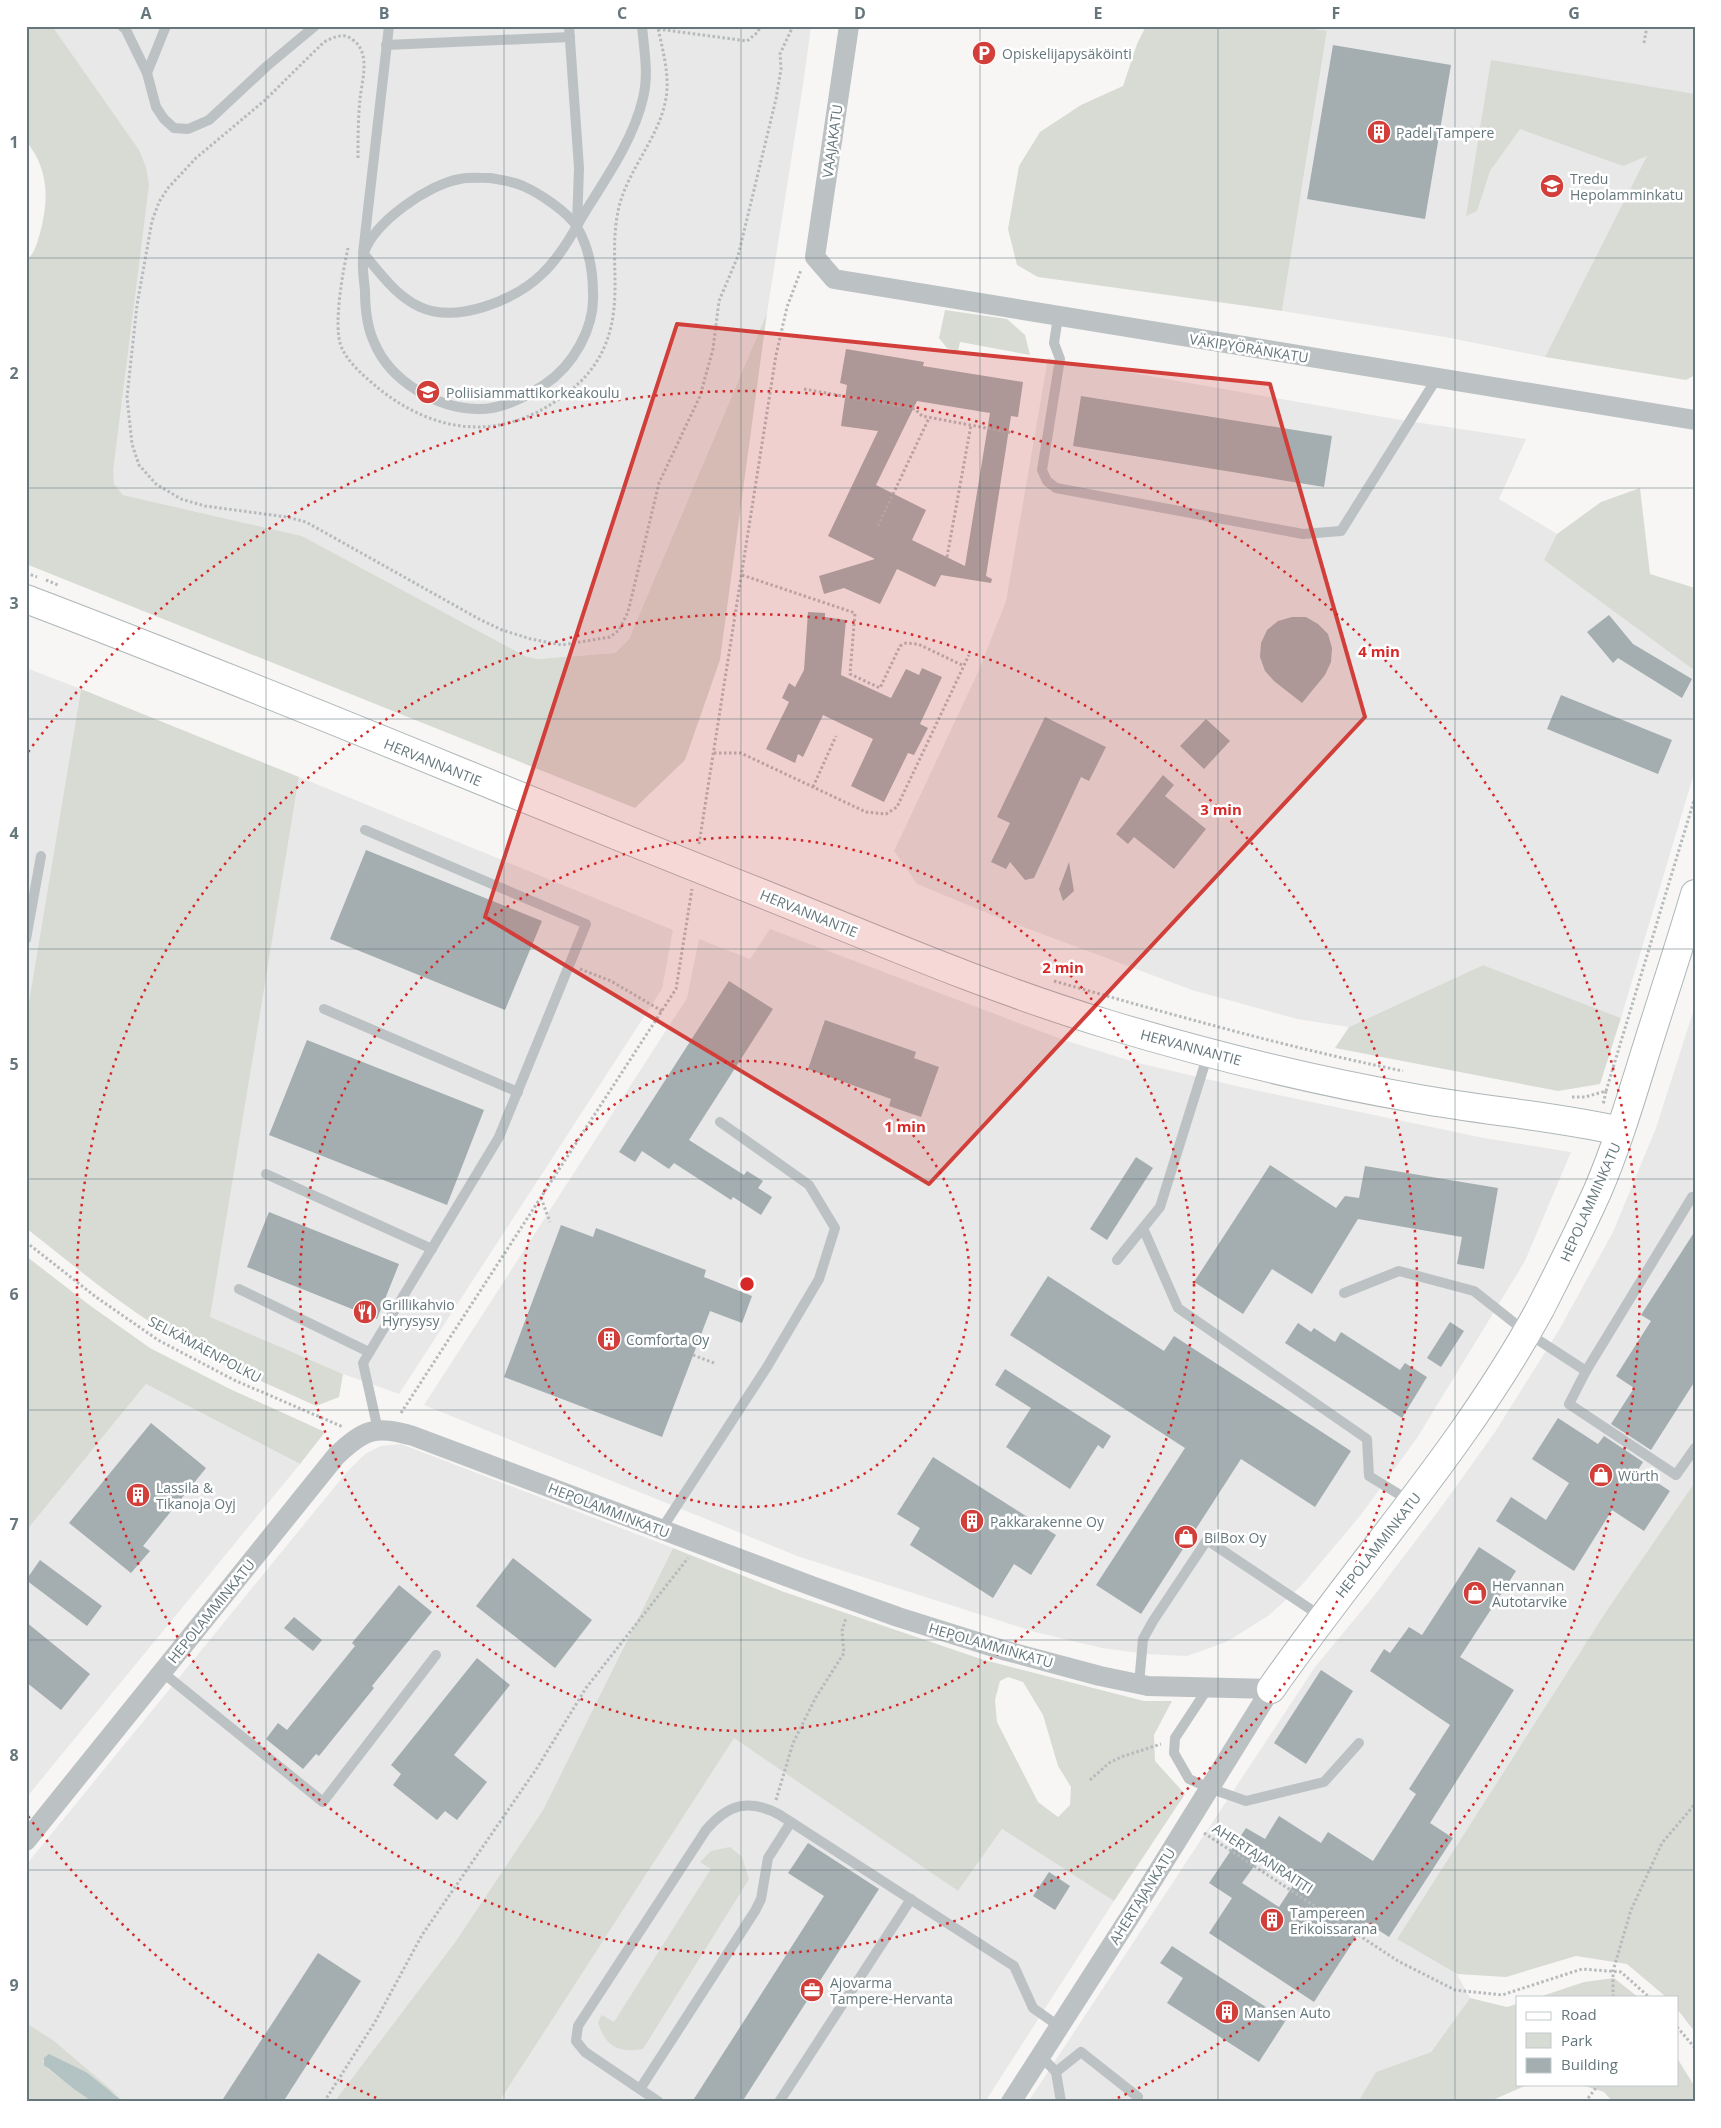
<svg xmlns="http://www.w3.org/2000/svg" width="1721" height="2128" viewBox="0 0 1721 2128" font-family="'Open Sans',sans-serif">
<rect width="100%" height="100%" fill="#f7f6f4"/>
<!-- built -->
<g fill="#e7e8e7">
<polygon points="52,26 811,26 803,85 767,313 629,639 615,653 537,659 525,656 302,536 123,495 114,484"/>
<polygon points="1292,26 1695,26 1695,94 1680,92 1545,357 1445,337 1282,311 1327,32"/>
<polygon points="1048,358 1395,419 1526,439 1499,499 1557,534 1544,560 1695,671 1695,770 1621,1018 1483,965 1349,1027 1297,1019 1192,990 999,918 917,884 894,851 979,670 1006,601"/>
<polygon points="26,668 81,689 26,1020"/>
<polygon points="299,777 673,930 662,989 399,1394 343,1374 209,1318"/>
<polygon points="770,929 1064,1040 1134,1062 1245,1088 1484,1138 1571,1152 1525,1261 1417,1438 1360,1516 1301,1586 1268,1616 1226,1642 1187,1656 1146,1654 1102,1648 1035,1632 800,1557 424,1405 687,998 699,939 750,959"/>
<polygon points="1695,1006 1695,1482 1607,1610 1397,1939 1457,1974 1470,1998 1431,2052 1376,2072 1358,2102 1028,2102 1315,1667 1373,1597 1445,1502 1495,1432 1559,1330 1613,1232 1656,1128"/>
<polygon points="146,1384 300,1464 26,1798 26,1531"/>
<polygon points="401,1444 673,1548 543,1810 456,1941 334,2102 126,2102 53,2040 26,2023 26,1865 346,1473 365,1454 381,1446"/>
<polygon points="734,1737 958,1891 1002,1829 1114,1901 985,2102 499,2102"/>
</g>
<!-- green -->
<g fill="#d8dbd4" fill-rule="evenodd">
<path d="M26 26H52L139 150 146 167 149 185 113 471 114 484 123 495 302 536 525 656 537 659 615 653 629 639 767 313 720 660 685 760 635 808 26 564V260C35 254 37 243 40 233 49 200 49 169 26 141Z"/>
<polygon points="1146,26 1292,26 1327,31 1282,311 1038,277 1017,265 1008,229 1019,166 1040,132 1081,105 1123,86 1137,44"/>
<polygon points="1491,60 1695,94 1695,375 1686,380 1545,357 1647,156 1623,166 1520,129 1490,171 1477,211 1466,216"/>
<polygon points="945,310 1007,319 1025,335 1030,355 960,342 958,351 947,348 939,338"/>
<polygon points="1640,488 1650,574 1695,588 1695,671 1544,560 1557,534 1601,502"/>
<path d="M81 689 299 777 210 1317 343 1374 339 1397 316 1406C263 1382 205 1358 156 1326 111 1297 69 1262 26 1228V1020Z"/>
<polygon points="1483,965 1621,1018 1600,1084 1558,1091 1335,1048 1349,1027"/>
<polygon points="26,1256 88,1304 150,1348 230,1389 325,1432 300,1464 146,1384 26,1531"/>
<polygon points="1695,1482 1695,2032 1677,2009 1677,1997 1666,1997 1627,1964 1576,1956 1506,1977 1457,1974 1397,1939 1607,1610"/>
<path d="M673 1548 784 1592 984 1660 1144 1701H1172L1154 1735 1155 1761 1185 1794 1114 1901 1002 1829 958 1891 734 1738 499 2102H334L456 1941 543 1810ZM1008 1677 1023 1682 1043 1715 1058 1766 1071 1787 1070 1805 1058 1817 1038 1802 997 1722 995 1700 1000 1681Z"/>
<path d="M730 1847 742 1857 749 1879 643 2049C619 2053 605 2047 598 2022L602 2015 614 2022 711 1869 700 1862 711 1851Z"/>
<polygon points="1614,1978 1638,1997 1539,1997 1584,1982"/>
<polygon points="1470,1998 1507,2007 1517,2004 1517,2084 1538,2084 1527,2085 1488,2102 1358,2102 1376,2072 1431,2052"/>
<polygon points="26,2023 53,2040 126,2102 112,2092 43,2061 48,2069 93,2102 26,2102"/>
<polygon points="1677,2058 1695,2087 1695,2102 1613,2102 1604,2092 1578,2084 1677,2084"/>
</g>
<!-- water -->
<polygon fill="#b3c2c3" points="49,2054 86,2072 124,2102 93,2102 74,2089 44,2065 44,2058"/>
<!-- building -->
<g fill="#a4aeb0" fill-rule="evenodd">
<polygon points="1333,45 1451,65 1425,219 1307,199"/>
<path d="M846 349 924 362 923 366 1023 382 1018 417 1011 416 986 576 992 579 991 583 941 575 935 587 897 569 880 604 844 588 824 594 819 576 875 559 828 536 878 431 841 426 847 385 840 383ZM917 401 990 413 965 566 912 540 926 510 876 485Z"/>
<polygon points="1081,396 1332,436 1324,487 1073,446"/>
<polygon points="808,612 825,613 825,617 846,620 841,675 891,698 906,669 919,675 922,668 942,677 920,724 928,728 914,755 908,753 884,802 851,786 873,739 823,715 803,757 798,754 795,763 766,749 789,702 782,698 789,683 795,687 804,670"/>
<polygon points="1609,615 1633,644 1692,679 1682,698 1618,658 1613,663 1587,632"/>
<polygon points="1292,617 1306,617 1318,624 1328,634 1332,648 1331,662 1325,675 1302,703 1274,681 1265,671 1260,657 1261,643 1267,630 1278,621"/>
<polygon points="1561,695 1672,740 1658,774 1547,729"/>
<polygon points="1045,717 1106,747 1089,781 1081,777 1034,878 1025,880 1010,862 1006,869 991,862 1010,823 997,817"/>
<polygon points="1206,719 1230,741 1204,769 1180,746"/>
<polygon points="1163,775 1174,785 1165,796 1206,829 1174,869 1134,837 1128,844 1116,834"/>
<polygon points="366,850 542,921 505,1010 330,939"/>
<polygon points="1069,862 1074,891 1063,901 1059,889"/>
<polygon points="729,981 773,1009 689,1140 744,1175 747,1171 763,1181 758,1188 772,1197 761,1215 733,1197 731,1200 674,1163 669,1169 642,1151 635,1162 619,1152"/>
<polygon points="825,1020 916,1052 914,1058 939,1067 921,1117 889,1106 891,1099 808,1069"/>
<polygon points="307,1040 484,1110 447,1205 269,1135"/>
<polygon points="1136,1157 1153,1168 1107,1240 1090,1229"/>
<polygon points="1270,1165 1336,1208 1345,1196 1359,1198 1365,1166 1498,1188 1484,1269 1457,1264 1462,1237 1358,1219 1312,1294 1272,1269 1243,1314 1194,1282"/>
<polygon points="269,1212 399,1264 377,1319 247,1267"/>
<polygon points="561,1225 593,1237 596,1228 706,1270 704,1277 752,1296 742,1323 710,1311 662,1437 504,1377"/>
<polygon points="1695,1231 1695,1381 1651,1450 1611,1424 1634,1388 1616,1376 1651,1321 1641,1315"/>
<polygon points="1048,1276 1164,1351 1174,1336 1351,1451 1315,1507 1241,1459 1141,1614 1096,1585 1185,1448 1010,1335"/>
<polygon points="1450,1322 1464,1331 1441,1367 1427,1358"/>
<polygon points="1298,1323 1311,1332 1314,1328 1335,1342 1341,1332 1400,1370 1405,1363 1427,1377 1402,1418 1285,1343"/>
<polygon points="1005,1369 1111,1436 1103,1449 1098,1445 1070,1489 1006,1447 1031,1408 995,1385"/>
<polygon points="1558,1418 1598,1444 1604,1436 1643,1462 1638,1470 1670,1491 1644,1531 1612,1510 1574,1571 1496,1521 1511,1497 1546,1520 1569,1483 1532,1459"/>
<polygon points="151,1423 206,1468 143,1546 150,1551 131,1573 69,1523"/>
<polygon points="933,1457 1056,1535 1031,1575 1014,1564 993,1598 910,1545 920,1528 897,1514"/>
<path d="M1479 1547 1516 1571 1460 1657 1514 1690 1430 1823 1453 1838 1389 1937 1366 1922 1314 2002 1209 1933 1232 1898 1209 1883 1246 1828 1265 1839 1279 1816 1321 1843 1328 1832 1373 1861 1416 1794 1409 1789 1450 1725 1370 1671 1384 1649 1390 1653 1409 1627 1422 1635ZM1260 1858 1296 1881 1279 1907 1242 1883Z"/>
<polygon points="513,1558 592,1620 555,1668 476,1606"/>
<polygon points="40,1560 102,1606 87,1626 26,1580"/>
<polygon points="399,1585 432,1612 372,1686 374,1688 319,1756 316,1754 303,1769 266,1739 278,1723 287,1730 355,1646 352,1643"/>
<polygon points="294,1617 322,1640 313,1651 284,1628"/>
<polygon points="26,1622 90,1674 61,1710 26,1682"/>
<polygon points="477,1658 510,1685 454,1755 487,1782 457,1820 445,1811 437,1820 393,1785 401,1774 391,1765"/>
<polygon points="1321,1670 1353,1691 1306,1764 1274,1743"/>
<polygon points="808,1843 879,1889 742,2102 692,2102 824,1896 788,1873"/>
<polygon points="1049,1872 1070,1886 1055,1910 1033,1896"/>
<polygon points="1172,1946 1286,2020 1259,2062 1167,2003 1183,1978 1160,1963"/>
<polygon points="318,1953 361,1981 283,2102 221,2102"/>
</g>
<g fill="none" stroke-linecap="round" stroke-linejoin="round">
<!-- secondary casing -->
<g stroke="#aeb6b8" stroke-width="30">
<g id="secondary">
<path d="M26 599C272 692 514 796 758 892 873 938 988 988 1107 1024 1210 1055 1314 1081 1419 1099 1486 1111 1554 1116 1620 1131"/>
<path d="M1271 1689C1360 1561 1465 1447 1540 1309 1560 1270 1580 1230 1598 1190 1618 1143 1632 1095 1647 1047 1663 996 1680 945 1695 894"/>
</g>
</g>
<!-- path -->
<g stroke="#b6babc" stroke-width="3" stroke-dasharray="2.5 2.5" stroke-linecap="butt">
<polyline points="658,29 747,41 758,32 760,26"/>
<polyline points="1644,43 1647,26"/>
<path d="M358 158C358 138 358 118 360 99 362 80 371 53 353 40 344 32 334 37 324 42L264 101 196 158 168 188 159 202 152 221 137 305 127 397 132 444 139 465 156 484 181 499 205 506 287 517 306 522 479 619 502 630 531 639 562 645 610 637 619 630 628 612 659 483 700 396 713 349 719 301 738 256 776 99 781 69 780 54 793 26"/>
<path d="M348 248C343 270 333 326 341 346 347 362 365 377 378 388 434 433 498 442 559 399 576 388 593 371 602 352 626 303 607 256 619 207 628 170 657 140 665 103 671 79 663 52 658 28"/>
<polyline points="804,389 915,409 922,416 1013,433"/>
<polyline points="878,526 929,418"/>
<polyline points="947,557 971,425"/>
<polyline points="26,573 37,577"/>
<polyline points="742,575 855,613 850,674 880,688 900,646 906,643 918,644 964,666"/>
<polyline points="46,580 58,585"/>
<polyline points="714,753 741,753 866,812 886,814 897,807 969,655"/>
<polyline points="813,787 836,736"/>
<polyline points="699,844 776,355 787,307 801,270"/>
<polyline points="580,969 611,981 662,1011"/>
<path d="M1054 981C1170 1014 1285 1047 1403 1071"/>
<polyline points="1606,1091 1695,797"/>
<polyline points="1572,1097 1585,1097 1606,1091 1603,1105"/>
<polyline points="541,1198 550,1222"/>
<polyline points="26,1242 96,1297 158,1340 234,1380 343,1427"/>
<polyline points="693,1355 714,1363"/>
<polyline points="401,1413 676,989 692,889"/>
<polyline points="1090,1780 1109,1763 1121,1757 1161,1744"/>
<polyline points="776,1800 793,1743 816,1697 844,1653 842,1631 846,1618"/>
<polyline points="1204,1833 1398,1961 1455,1990 1502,1995 1582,1969 1621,1972 1649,1997"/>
<polyline points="1613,1997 1613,1971 1631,1910 1662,1843 1695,1804"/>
<polyline points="1677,2027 1695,2048"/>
<polyline points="324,2102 375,2022 422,1935 537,1768 586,1688 688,1558"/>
<polyline points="1585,2102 1599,2084"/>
</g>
<!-- lane -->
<g stroke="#bcc1c3" stroke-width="10">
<polyline points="122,26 126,30 147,73 156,107 164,119 174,128 188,129 209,120 267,66 315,26"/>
<path d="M389 26 363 253C380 273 396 296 420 307 457 324 515 300 542 274 560 257 573 233 585 212 607 177 634 138 643 98 649 74 644 50 642 26"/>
<polyline points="569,26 579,168 577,225"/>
<polyline points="386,45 570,37"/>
<polyline points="147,73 166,26"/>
<path d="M490 178C500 180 513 181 523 186 539 193 568 212 577 227 588 246 593 271 593 293 595 328 573 366 544 385 525 397 501 410 477 409 436 408 390 381 374 342 367 327 365 307 365 290 364 281 361 261 364 253 374 222 429 184 460 179 469 177 480 178 490 178Z"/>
<polyline points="1058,317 1054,343 1060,359 1042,470 1047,481 1056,488 1303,534 1341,531 1437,378"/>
<polyline points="365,830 586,924 499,1137 363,1363 378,1430"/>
<polyline points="26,939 41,856"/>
<polyline points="324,1009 518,1092"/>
<polyline points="266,1174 432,1249"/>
<polyline points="1143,1228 1178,1308 1367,1439 1369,1476 1410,1501"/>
<polyline points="1117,1260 1160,1207 1208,1054"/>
<polyline points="239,1289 369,1352"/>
<polyline points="1344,1293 1399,1271 1474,1291 1526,1332 1586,1371 1692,1197 1695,1197"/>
<polyline points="1586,1371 1569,1404 1676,1475 1695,1448"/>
<polyline points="661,1530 767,1367 819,1279 835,1228 809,1185 720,1122"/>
<polyline points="162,1672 323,1802 436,1655"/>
<polyline points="1139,1684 1143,1639 1153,1621 1207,1540 1322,1617"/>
<polyline points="1208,1688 1175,1738 1174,1753 1189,1779 1209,1788 1246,1801 1324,1782 1359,1743"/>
<polyline points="1041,2056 1056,2072 1061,2102"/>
<polyline points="1056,2072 1081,2052 1138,2097 1136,2102"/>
<polyline points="640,2089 755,1911 761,1899 768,1858 791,1822"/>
<path d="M659 2102 585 2052 576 2041 578 2026 706 1830C728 1804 749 1798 780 1815L1003 1959 1014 1966 1033 2008 1060 2027"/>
<polyline points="779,2102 911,1899"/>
</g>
<!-- street -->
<g stroke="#bcc1c3" stroke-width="20">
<polyline points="849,26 815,257 834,279 1695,420"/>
<path d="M26 1841 336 1456C364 1429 376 1425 413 1436L812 1586 898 1617 1003 1650 1100 1676 1148 1686 1271 1689"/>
<polyline points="1011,2102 1131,1915 1271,1689"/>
</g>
<!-- secondary -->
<use href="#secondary" stroke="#fff" stroke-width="28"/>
</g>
<!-- marked area -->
<path fill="#d23e39" fill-opacity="0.2" stroke="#d23e39" stroke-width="4" stroke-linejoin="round" d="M677 324 1270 384 1365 717 929 1184 485 917Z"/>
<!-- grid -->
<path fill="none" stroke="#65777c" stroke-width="1" stroke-opacity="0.55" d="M266 26V2102M504 26V2102M741 26V2102M980 26V2102M1218 26V2102M1455 26V2102M26 258H1695M26 488H1695M26 719H1695M26 949H1695M26 1179H1695M26 1410H1695M26 1640H1695M26 1870H1695"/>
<!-- distance rings -->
<g fill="none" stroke="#d62828" stroke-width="2.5" stroke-dasharray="2.5 5">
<circle cx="747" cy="1284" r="223"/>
<circle cx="747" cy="1284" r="447"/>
<circle cx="747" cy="1284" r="670"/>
<path d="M383 2101A894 894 0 0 1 28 1816M28 752A894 894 0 1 1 1111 2101"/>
</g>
<!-- icons -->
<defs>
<g id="parking-disc" transform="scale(1.25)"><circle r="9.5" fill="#d23e39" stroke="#fff"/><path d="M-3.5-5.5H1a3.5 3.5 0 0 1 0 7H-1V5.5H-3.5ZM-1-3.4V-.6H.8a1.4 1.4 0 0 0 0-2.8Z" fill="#fff"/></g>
<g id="building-disc" transform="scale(1.25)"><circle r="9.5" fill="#d23e39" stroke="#fff"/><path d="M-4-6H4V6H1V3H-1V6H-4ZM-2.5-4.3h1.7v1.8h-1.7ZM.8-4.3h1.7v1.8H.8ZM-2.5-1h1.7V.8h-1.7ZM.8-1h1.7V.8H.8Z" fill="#fff"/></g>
<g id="school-disc" transform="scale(1.25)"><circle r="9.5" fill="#d23e39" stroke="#fff"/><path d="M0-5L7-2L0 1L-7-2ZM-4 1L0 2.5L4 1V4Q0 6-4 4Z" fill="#fff"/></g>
<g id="university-disc" transform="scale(1.25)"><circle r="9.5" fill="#d23e39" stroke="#fff"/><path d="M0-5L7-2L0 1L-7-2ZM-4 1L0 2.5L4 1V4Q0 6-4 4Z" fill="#fff"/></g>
<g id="restaurant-disc" transform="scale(1.25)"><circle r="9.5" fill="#d23e39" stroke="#fff"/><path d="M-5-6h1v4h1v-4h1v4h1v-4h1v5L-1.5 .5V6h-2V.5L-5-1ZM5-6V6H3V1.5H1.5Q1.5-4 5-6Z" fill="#fff"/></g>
<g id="shop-disc" transform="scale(1.25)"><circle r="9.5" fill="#d23e39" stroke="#fff"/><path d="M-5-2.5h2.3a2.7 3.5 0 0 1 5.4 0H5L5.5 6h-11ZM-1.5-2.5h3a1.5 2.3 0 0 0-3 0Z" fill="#fff"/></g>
<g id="office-disc" transform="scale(1.25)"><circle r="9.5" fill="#d23e39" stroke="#fff"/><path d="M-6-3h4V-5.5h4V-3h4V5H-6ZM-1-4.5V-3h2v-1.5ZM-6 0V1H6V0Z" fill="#fff"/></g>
</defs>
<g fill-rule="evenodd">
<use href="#parking-disc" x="984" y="53"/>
<use href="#building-disc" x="1379" y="132"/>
<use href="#school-disc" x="1552" y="186"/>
<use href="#university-disc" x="428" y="392"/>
<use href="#restaurant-disc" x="365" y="1312"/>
<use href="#building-disc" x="609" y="1339"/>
<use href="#shop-disc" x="1601" y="1475"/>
<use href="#building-disc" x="138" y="1495"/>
<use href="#building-disc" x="972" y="1521"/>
<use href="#shop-disc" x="1186" y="1537"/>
<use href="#shop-disc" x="1475" y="1593"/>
<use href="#building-disc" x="1272" y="1920"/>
<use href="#office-disc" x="812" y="1990"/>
<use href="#building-disc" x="1227" y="2012"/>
</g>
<g text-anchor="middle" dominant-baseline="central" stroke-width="5" stroke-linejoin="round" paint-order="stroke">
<!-- poi labels -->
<g font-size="14" fill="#65777c" stroke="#fff" text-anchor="start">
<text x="1002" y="53">Opiskelijapysäköinti</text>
<text x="1396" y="132">Padel Tampere</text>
<text x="1570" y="178">Tredu<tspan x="1570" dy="16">Hepolamminkatu</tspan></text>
<text x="446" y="392">Poliisiammattikorkeakoulu</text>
<text x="382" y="1304">Grillikahvio<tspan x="382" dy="16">Hyrysysy</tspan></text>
<text x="626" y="1339">Comforta Oy</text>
<text x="1618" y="1475">Würth</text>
<text x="156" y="1487">Lassila &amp;<tspan x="156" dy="16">Tikanoja Oyj</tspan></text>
<text x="990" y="1521">Pakkarakenne Oy</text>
<text x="1204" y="1537">BilBox Oy</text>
<text x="1492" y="1585">Hervannan<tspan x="1492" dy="16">Autotarvike</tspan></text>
<text x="1290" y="1912">Tampereen<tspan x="1290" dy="16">Erikoissarana</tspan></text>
<text x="830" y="1982">Ajovarma<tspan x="830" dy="16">Tampere-Hervanta</tspan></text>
<text x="1244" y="2012">Mansen Auto</text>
</g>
<!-- street labels -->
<g font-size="14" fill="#65777c" stroke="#fff">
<text transform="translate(832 141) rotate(-82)">VAAJAKATU</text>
<text transform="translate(1249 348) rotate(9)">VÄKIPYÖRÄNKATU</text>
<text transform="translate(433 762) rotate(22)">HERVANNANTIE</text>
<text transform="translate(809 913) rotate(22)">HERVANNANTIE</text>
<text transform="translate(1191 1047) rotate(15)">HERVANNANTIE</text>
<text transform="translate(1590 1202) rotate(-66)">HEPOLAMMINKATU</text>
<text transform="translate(205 1349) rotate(28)">SELKÄMÄENPOLKU</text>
<text transform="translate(609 1510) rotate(21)">HEPOLAMMINKATU</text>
<text transform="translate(1378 1545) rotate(-52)">HEPOLAMMINKATU</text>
<text transform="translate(211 1611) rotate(-51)">HEPOLAMMINKATU</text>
<text transform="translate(991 1645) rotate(16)">HEPOLAMMINKATU</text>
<text transform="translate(1263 1858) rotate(33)">AHERTAJANRAITTI</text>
<text transform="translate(1142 1896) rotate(-58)">AHERTAJANKATU</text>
</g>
</g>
<circle cx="747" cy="1284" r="8" fill="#d62828" stroke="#fff" stroke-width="2.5"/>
<g font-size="15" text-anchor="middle" font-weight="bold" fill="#d62828" stroke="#fff" stroke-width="5" stroke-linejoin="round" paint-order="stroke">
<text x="1379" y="657">4 min</text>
<text x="1221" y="815">3 min</text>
<text x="1063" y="973">2 min</text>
<text x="905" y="1132">1 min</text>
</g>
<!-- border -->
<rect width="1721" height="2128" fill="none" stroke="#ffffff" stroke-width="55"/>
<!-- legend -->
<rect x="1516" y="1996" width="162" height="90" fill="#ffffff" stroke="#c1c9cb"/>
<rect x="1526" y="2012" width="25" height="8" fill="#ffffff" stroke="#c1c9cb"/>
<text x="1561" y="2020" font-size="15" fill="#65777c">Road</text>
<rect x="1526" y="2033" width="25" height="15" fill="#d8dbd4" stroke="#c1c9cb"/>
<text x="1561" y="2046" font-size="15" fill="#65777c">Park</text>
<rect x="1526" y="2058" width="25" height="15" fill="#a4aeb0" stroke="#c1c9cb"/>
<text x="1561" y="2070" font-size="15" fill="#65777c">Building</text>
<rect x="28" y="28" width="1666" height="2072" fill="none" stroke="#65777c" stroke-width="2"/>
<g font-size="16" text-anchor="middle" font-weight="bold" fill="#65777c">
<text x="146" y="19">A</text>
<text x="384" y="19">B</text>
<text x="622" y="19">C</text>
<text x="860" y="19">D</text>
<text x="1098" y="19">E</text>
<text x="1336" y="19">F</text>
<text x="1574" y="19">G</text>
<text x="14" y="148">1</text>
<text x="14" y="379">2</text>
<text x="14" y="609">3</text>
<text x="14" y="839">4</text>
<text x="14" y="1070">5</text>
<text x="14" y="1300">6</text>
<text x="14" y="1530">7</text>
<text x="14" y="1761">8</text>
<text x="14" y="1991">9</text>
</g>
</svg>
